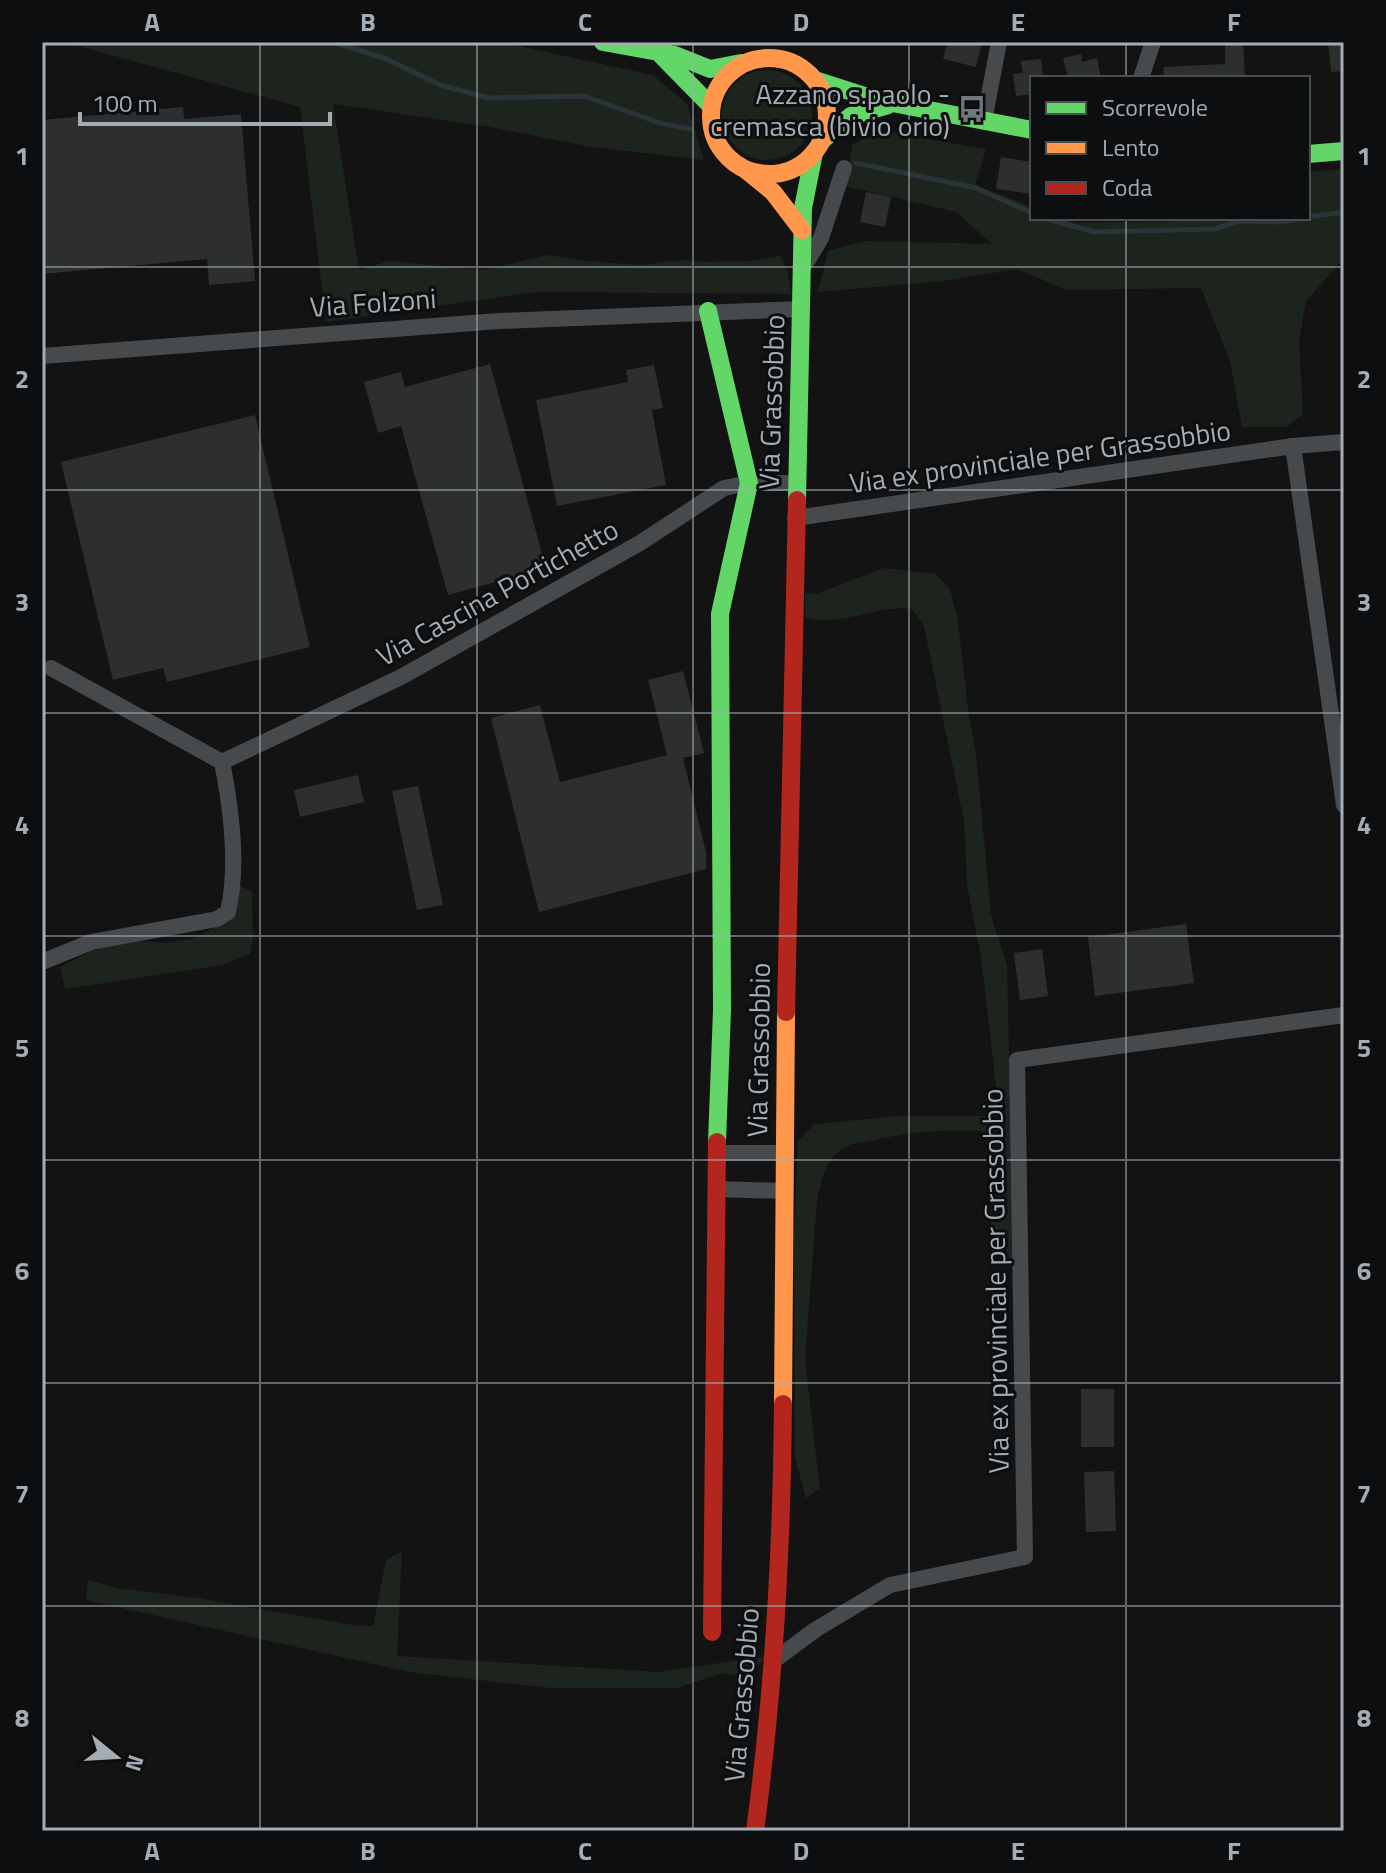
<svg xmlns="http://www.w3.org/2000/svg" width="1386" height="1873" viewBox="0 0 1386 1873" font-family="'Titillium Web',sans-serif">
<rect width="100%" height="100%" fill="#131313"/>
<!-- green -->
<g fill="#1d231d">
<polygon points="64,42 500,42 653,75 687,104 704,160 592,147 484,126 333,104 359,270 389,261 483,270 548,255 586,261 641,265 682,260 705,262 752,261 781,256 788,273 791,294 537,292 326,322 300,107"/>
<circle cx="767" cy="115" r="45"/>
<polygon points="882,131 986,149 975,185 1032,207 1032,218 1061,218 1075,223 1220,220 1220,218 1308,218 1308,172 1344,169 1344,263 1339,264 1306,301 1299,342 1303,414 1287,427 1242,427 1230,361 1201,288 1067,290 1017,269 944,281 818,292 828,251 865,241 992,244 956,212 845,186 853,144"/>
<path d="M884 568 936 574 950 589 958 621 969 717 976 753 991 915 1007 966 1014 1262 1000 1264 993 1246 991 1216 989 1190 993 1155 981 1131C942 1129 907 1132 870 1141 862 1143 852 1143 845 1147 826 1158 821 1181 817 1201L805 1360 820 1489 806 1498 795 1458 794 1233 798 1141 815 1124 897 1116H989L998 1103 981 957 967 885 964 821 924 626 912 609C878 604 836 629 805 617V593L816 594Z"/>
<polygon points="239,885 252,892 253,939 250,954 222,965 65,989 60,967 99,947 138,941 168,943 192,939 228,921"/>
<polygon points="402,1551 397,1656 659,1672 767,1656 754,1671 757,1678 723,1673 677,1688 551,1688 409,1672 86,1600 88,1580 117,1588 197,1598 352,1625 373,1626 386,1560"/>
</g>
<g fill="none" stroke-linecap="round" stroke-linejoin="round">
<!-- stream -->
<g stroke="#2a3538" stroke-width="5">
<polyline points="333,42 387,59 440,85 489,98 584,96 660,123 690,129"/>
<polyline points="856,163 976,188 1032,213"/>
<polyline points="1308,217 1344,212"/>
<polyline points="1044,218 1094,232 1214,229 1239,221 1280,222 1305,218"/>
</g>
</g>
<!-- building -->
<g fill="#2d2e2e">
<polygon points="947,42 982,42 976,67 943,59"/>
<polygon points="1225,42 1243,42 1245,78 1164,78 1163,67 1225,64"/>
<polygon points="1328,42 1344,42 1344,71 1331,72"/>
<polygon points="1081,54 1082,62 1097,58 1101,78 1068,78 1063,58"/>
<polygon points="1041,59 1043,78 1032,78 1032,94 1016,96 1013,74 1023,73 1021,61"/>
<polygon points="183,107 184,119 241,114 255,281 209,285 207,259 42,274 42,120"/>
<polygon points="1001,157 1032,162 1032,194 996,189"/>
<polygon points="866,192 891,197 885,227 860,222"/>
<polygon points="490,364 546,568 448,595 401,426 378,433 364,382 401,372 405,387"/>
<polygon points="654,365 663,408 652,410 666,485 557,506 536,400 628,382 626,370"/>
<polygon points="255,415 310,647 167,682 163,668 113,680 61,462"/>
<polygon points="683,671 704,753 683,758 706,852 706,869 539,912 491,718 540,705 560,782 667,755 648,680"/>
<polygon points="358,775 364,802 300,817 294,790"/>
<polygon points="418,786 443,905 417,910 392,791"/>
<polygon points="1186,924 1194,983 1095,996 1088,937"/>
<polygon points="1042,949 1048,996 1020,1000 1014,953"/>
<rect x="1081" y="1389" width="33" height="58"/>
<polygon points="1114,1471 1116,1531 1086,1532 1084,1472"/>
</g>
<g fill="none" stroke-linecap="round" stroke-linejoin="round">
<!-- street -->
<g stroke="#474a4c" stroke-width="16">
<polyline points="1141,78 1153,42"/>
<polyline points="984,121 999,42"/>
<polyline points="806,263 821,238 844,168"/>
<polyline points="42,356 499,321 801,309"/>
<polyline points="1293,446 1344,805"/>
<polyline points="795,518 1293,446 1344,442"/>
<polyline points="51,668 222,762"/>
<path d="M42 962 91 942 217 919 228 912C239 865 231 808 222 762L401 677 640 543 724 488 749 483H796"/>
<polyline points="716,1153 784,1153"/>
<polyline points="716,1189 784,1191"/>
<polyline points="776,1659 815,1630 890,1585 1025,1557 1017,1060 1344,1015"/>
</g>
<!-- fast -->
<g stroke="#63d668" stroke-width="18">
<polyline points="603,42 675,55 710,69 741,63"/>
<polyline points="661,55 711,106"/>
<polyline points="815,80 877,100 1032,130"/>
<polyline points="821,141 851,116 888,105"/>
<polyline points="1308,154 1344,151"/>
<polyline points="708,311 749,483 720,614 722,1010 717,1142"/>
<polyline points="797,500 803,208 814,153"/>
</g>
<!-- slow -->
<g stroke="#ff974d" stroke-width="18">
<circle cx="769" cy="116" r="58"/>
<polyline points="746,170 773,192 802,230"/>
<polyline points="783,1404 786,1012"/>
</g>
<!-- jam -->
<g stroke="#b3261e" stroke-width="18">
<polyline points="786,1012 797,500"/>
<polyline points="712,1632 717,1142"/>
<path d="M755 1831C774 1689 782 1548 783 1404"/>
</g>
</g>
<!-- grid -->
<path fill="none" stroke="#a4adb4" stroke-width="2" stroke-opacity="0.55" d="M260 42V1831M477 42V1831M693 42V1831M909 42V1831M1126 42V78M1126 218V1831M42 267H1344M42 490H1344M42 713H1344M42 936H1344M42 1160H1344M42 1383H1344M42 1606H1344"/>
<!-- icons -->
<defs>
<g id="bus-bare" transform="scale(2.16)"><path d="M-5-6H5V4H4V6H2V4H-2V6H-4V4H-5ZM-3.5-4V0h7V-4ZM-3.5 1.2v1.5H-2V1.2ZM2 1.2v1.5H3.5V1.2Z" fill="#71777c" stroke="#0d0e0f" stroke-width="2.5" paint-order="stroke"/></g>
</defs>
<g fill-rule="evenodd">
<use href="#bus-bare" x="972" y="109"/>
</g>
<g text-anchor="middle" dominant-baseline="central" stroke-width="6" stroke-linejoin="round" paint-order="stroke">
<!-- poi labels -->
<g font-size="28" fill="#a4adb4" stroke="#0d0e0f" text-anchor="end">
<text x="950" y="93">Azzano s.paolo -<tspan x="950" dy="32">cremasca (bivio orio)</tspan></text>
</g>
<!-- street labels -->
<g font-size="28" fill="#a4adb4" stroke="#0d0e0f">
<text transform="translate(373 302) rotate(-4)">Via Folzoni</text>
<text transform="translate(771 402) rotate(-88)">Via Grassobbio</text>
<text transform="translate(1040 456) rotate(-8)">Via ex provinciale per Grassobbio</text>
<text transform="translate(497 592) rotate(-29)">Via Cascina Portichetto</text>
<text transform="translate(758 1050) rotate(-89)">Via Grassobbio</text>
<text transform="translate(995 1281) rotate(-91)">Via ex provinciale per Grassobbio</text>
<text transform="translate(741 1695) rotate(-85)">Via Grassobbio</text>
</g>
</g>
<!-- border -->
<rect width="1386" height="1873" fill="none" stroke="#0d0e0f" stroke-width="88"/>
<!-- legend -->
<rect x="1030" y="76" width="280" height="144" fill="#0d0e0f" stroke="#494e51" stroke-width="2"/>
<rect x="1046" y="102" width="40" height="12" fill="#63d668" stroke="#494e51" stroke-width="2"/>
<text x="1102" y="116" font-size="24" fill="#a4adb4">Scorrevole</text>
<rect x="1046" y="142" width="40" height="12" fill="#ff974d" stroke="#494e51" stroke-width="2"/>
<text x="1102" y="156" font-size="24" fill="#a4adb4">Lento</text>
<rect x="1046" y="182" width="40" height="12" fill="#b3261e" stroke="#494e51" stroke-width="2"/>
<text x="1102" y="196" font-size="24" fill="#a4adb4">Coda</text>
<!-- north arrow -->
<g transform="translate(116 1757) rotate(108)" stroke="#0d0e0f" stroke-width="6" paint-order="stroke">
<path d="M0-6L14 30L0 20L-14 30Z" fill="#a4adb4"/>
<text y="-12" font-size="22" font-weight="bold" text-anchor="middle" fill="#a4adb4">N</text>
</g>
<!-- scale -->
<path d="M80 112v12h250v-12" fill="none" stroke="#a4adb4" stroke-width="4"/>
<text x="92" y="112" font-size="24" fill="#a4adb4" stroke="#0d0e0f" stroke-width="6" paint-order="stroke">100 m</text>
<rect x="44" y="44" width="1298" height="1785" fill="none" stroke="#a4adb4" stroke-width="3"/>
<g font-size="26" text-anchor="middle" font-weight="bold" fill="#a4adb4">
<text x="152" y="31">A</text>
<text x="368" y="31">B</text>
<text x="585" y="31">C</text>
<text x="801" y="31">D</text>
<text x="1018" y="31">E</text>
<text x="1234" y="31">F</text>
<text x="22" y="165">1</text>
<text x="1364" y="165">1</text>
<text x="22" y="388">2</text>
<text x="1364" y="388">2</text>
<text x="22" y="611">3</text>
<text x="1364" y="611">3</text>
<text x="22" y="834">4</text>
<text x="1364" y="834">4</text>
<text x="22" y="1057">5</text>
<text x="1364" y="1057">5</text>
<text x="22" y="1280">6</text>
<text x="1364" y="1280">6</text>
<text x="22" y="1503">7</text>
<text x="1364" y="1503">7</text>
<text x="22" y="1727">8</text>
<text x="1364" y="1727">8</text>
<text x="152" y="1860">A</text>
<text x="368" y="1860">B</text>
<text x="585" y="1860">C</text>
<text x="801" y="1860">D</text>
<text x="1018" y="1860">E</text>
<text x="1234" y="1860">F</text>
</g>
</svg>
